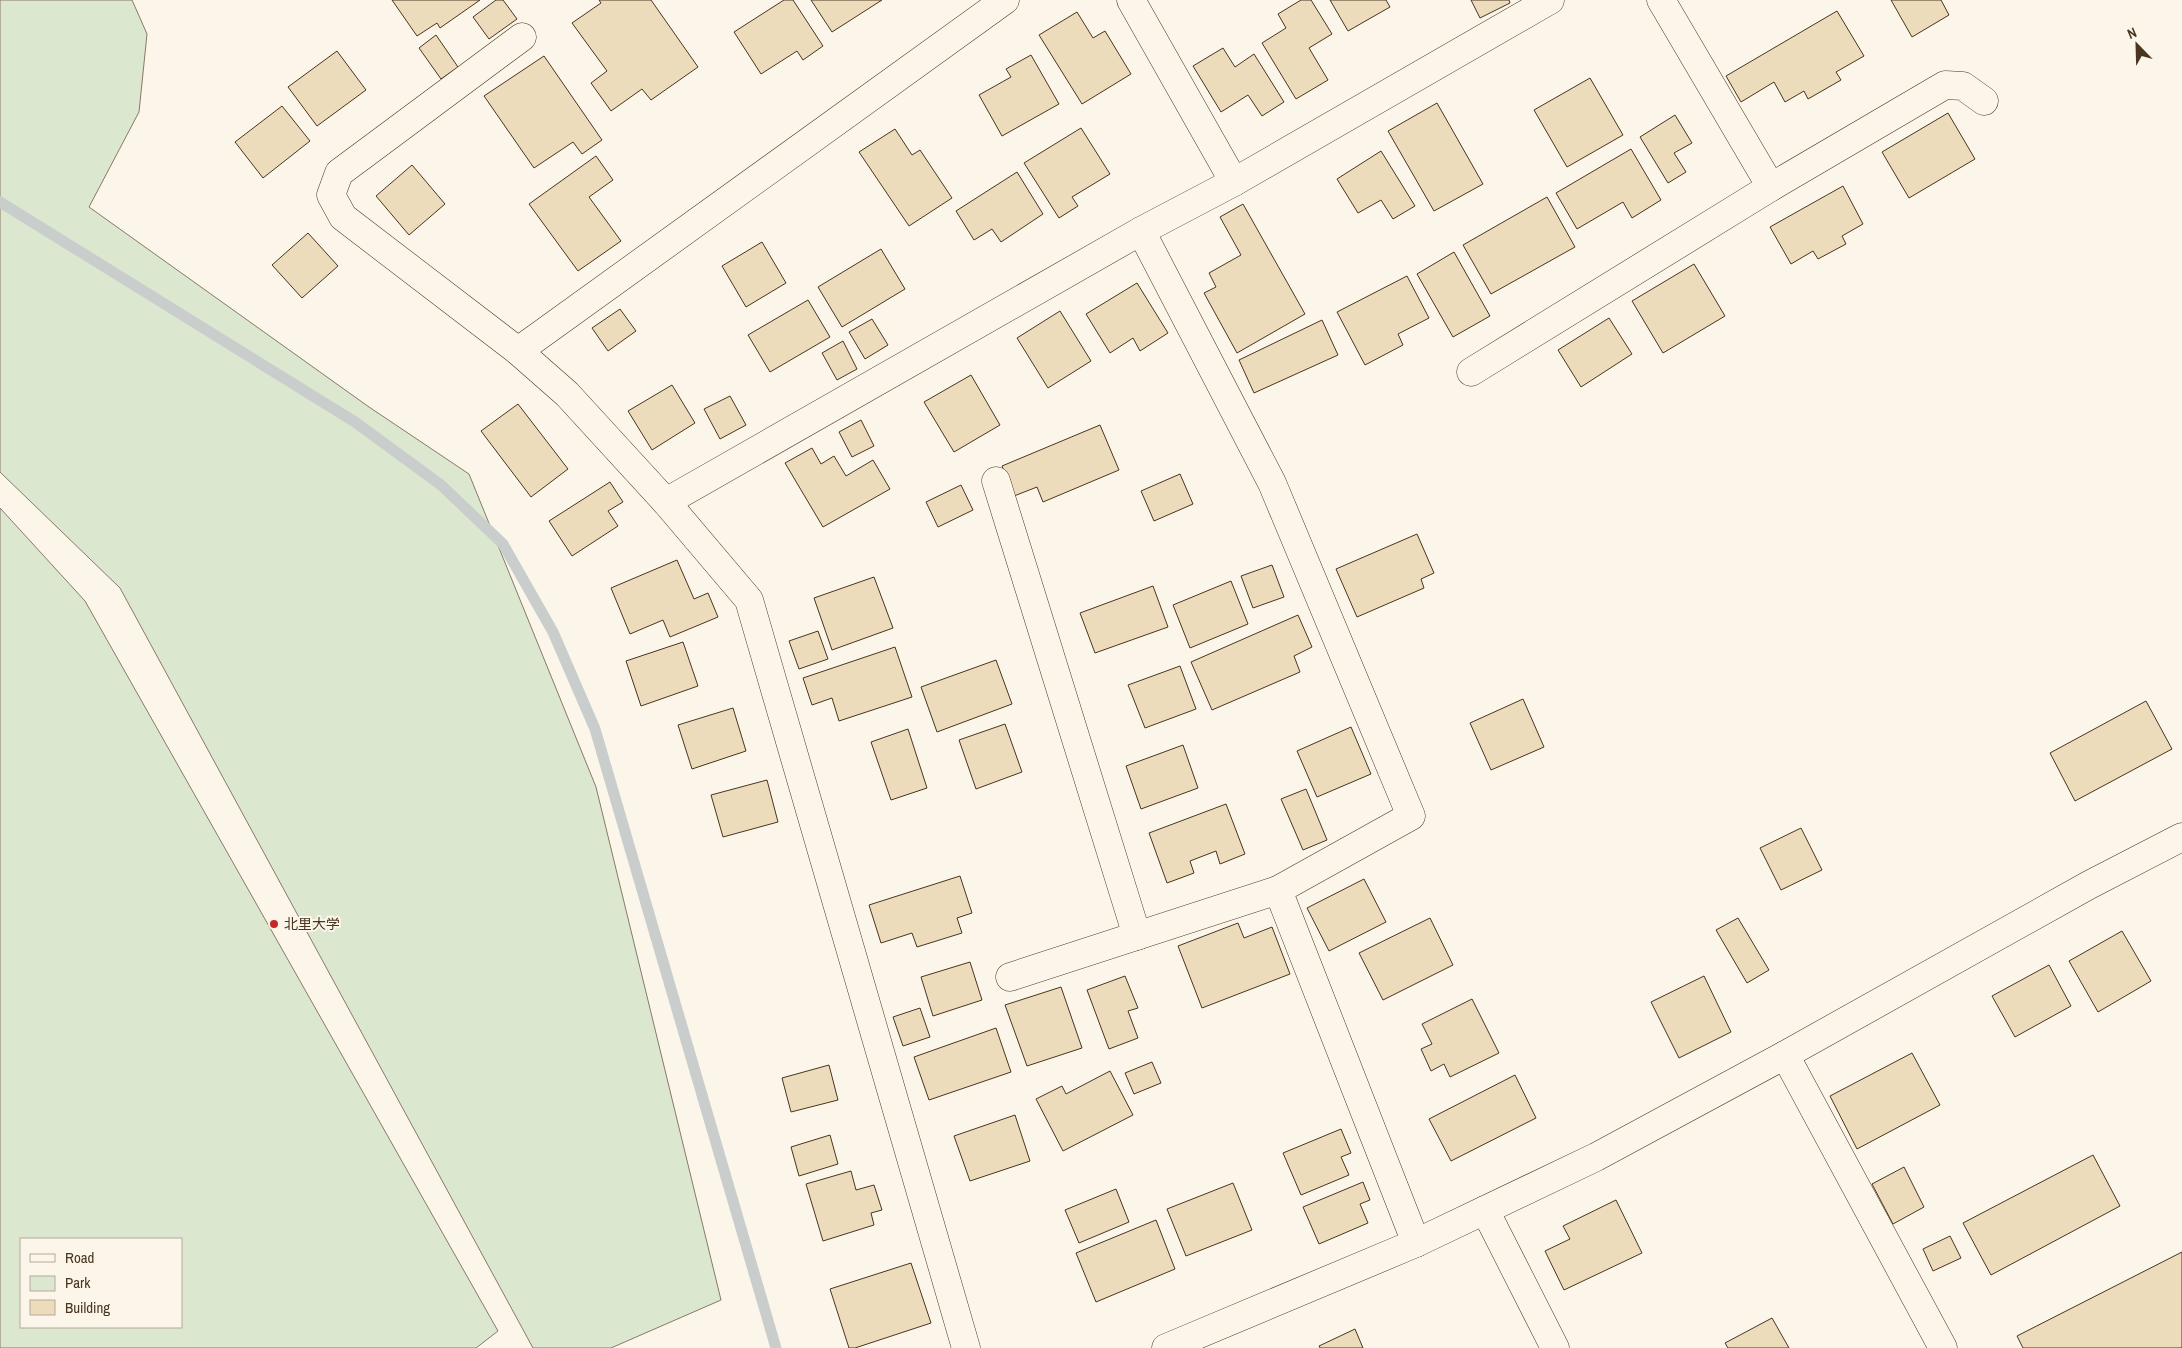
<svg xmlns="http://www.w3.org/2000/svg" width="2182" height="1348" viewBox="0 0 2182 1348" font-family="'Archivo Narrow','Noto Sans JP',sans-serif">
<rect width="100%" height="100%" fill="#fbf6e9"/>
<!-- green -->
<g fill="#dce7d0" stroke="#887966" fill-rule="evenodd">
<polygon points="0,0 132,0 147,34 139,112 89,207 369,407 469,474 596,787 721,1300 611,1348 533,1348 120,588 0,472"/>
<path d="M0 508 85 601 498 1331 476 1348H0ZM181 1239V1327H21V1239Z"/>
</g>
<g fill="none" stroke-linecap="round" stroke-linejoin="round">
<!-- stream -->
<polyline stroke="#c9cecd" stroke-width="11" points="0,202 355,422 441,485 503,544 553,632 595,729 776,1348"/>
</g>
<!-- building -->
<g fill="#ecdcbc" stroke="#4a3520">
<polygon points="392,0 480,0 440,28 437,23 417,36"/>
<polygon points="496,0 503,0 517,19 489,39 473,17"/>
<polygon points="599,0 651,0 698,67 651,100 642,89 611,111 591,83 607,71 572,23 601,3"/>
<polygon points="784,0 793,0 823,46 803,60 797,51 761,74 734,32"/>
<polygon points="811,0 882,0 832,32"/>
<polygon points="1301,0 1311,0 1332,34 1309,48 1328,80 1296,99 1262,43 1286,28 1278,14"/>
<polygon points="1330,0 1386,0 1390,7 1348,31"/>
<polygon points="1471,0 1509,0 1510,3 1480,18"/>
<polygon points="1891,0 1941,0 1949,15 1912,37"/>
<polygon points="1837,11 1864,56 1836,72 1841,80 1808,99 1804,91 1785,102 1774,82 1741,102 1726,76"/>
<polygon points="1077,12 1093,38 1105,31 1131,74 1082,104 1039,35"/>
<polygon points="436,35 458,67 441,79 419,48"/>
<polygon points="1223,48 1235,67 1254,54 1284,102 1262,116 1248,95 1221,112 1193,66"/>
<polygon points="337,51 366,90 317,126 288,87"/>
<polygon points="1031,55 1059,104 1002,136 979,95 1011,77 1006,69"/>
<polygon points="544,56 602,140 582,154 573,142 534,168 484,96"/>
<polygon points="1590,78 1623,135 1567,167 1534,110"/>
<polygon points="1437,103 1483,184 1434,211 1388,131"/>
<polygon points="282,106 310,141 263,178 235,142"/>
<polygon points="1948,113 1975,159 1909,198 1882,152"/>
<polygon points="1675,115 1692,143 1674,153 1686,172 1668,183 1640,137"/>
<polygon points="1081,128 1110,174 1072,197 1078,206 1059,218 1024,163"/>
<polygon points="895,129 912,155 920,150 952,198 909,226 859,152"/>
<polygon points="1631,149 1661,200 1632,218 1623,202 1577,229 1556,193"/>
<polygon points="1381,151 1415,206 1393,219 1381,200 1358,213 1337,179"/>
<polygon points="596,156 613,180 589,197 621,241 578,271 529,204"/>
<polygon points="412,165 445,204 409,235 376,196"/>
<polygon points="1017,172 1043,214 1001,242 992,229 974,240 956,211"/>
<polygon points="1843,186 1863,224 1842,236 1846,244 1818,259 1813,251 1791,264 1770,227"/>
<polygon points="1547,197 1575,247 1491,294 1463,245"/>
<polygon points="1243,204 1305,314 1237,353 1204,293 1216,287 1209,273 1241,255 1220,217"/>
<polygon points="308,233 338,266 302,298 272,265"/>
<polygon points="762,242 786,283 746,307 722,266"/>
<polygon points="881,249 905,289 842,327 818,287"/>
<polygon points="1454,252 1490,316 1453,337 1417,274"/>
<polygon points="1694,264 1725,316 1663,353 1632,301"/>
<polygon points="1407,276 1429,318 1398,334 1403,345 1365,365 1337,312"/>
<polygon points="1137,283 1168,333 1140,351 1133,338 1110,353 1086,314"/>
<polygon points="808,300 830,337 770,372 748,335"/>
<polygon points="620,309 636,331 608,351 592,328"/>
<polygon points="1060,311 1091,361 1048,388 1017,338"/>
<polygon points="1609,318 1632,354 1581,387 1558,350"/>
<polygon points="872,319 888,345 865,359 849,332"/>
<polygon points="1322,320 1338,355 1254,393 1239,360"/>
<polygon points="843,341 857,369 837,380 822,353"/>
<polygon points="971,375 1000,425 954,452 924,402"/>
<polygon points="672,385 695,423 652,450 628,411"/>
<polygon points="730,396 746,425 720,439 704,409"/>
<polygon points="518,404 568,469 531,497 481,431"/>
<polygon points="861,420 874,446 852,457 839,432"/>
<polygon points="1100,425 1119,470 1043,502 1037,487 1014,496 1002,466"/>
<polygon points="812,448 821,464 834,456 846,476 873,460 890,489 823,527 785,463"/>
<polygon points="1180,474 1193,504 1154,521 1141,491"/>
<polygon points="610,482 623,502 608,511 618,526 572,556 549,521"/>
<polygon points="961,485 973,510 938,527 926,502"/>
<polygon points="1417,534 1434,573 1421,579 1424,588 1357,617 1336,569"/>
<polygon points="677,560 694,599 708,593 718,617 670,637 663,620 630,634 611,588"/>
<polygon points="1272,565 1284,597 1253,608 1241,576"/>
<polygon points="874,577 893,628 832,650 814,598"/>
<polygon points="1231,581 1248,624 1190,648 1173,605"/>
<polygon points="1153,586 1168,627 1095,653 1080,613"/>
<polygon points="1298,615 1312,647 1294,656 1300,672 1212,710 1191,662"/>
<polygon points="818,631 828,659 799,669 789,641"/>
<polygon points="683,642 698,686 641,706 626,661"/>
<polygon points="895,647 912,697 839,721 832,698 812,705 803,678"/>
<polygon points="996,660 1012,704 937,732 921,687"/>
<polygon points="1180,666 1196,709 1145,728 1128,685"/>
<polygon points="1523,699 1544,747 1491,770 1470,723"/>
<polygon points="2146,701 2172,749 2075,801 2050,753"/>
<polygon points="733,708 746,751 692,769 678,725"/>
<polygon points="1005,724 1022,772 976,789 959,740"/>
<polygon points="1351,727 1371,774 1317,797 1297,751"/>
<polygon points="908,729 927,788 891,800 871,742"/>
<polygon points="1183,745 1198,788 1141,809 1126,766"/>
<polygon points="767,780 778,822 723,837 711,795"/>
<polygon points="1306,789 1327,840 1303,850 1281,799"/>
<polygon points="1226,804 1245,854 1220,864 1216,851 1190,861 1194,873 1167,883 1149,833"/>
<polygon points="1801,828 1822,870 1781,890 1760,848"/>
<polygon points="960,876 972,913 957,918 962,933 917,947 912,933 881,943 869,905"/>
<polygon points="1364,879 1386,922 1329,951 1307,908"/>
<polygon points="1430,918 1453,965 1383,1000 1359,953"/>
<polygon points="1738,918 1769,970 1747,983 1716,930"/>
<polygon points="1238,923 1244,938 1272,927 1290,974 1202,1008 1178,946"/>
<polygon points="2122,931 2151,981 2098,1012 2069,961"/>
<polygon points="970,962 982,1000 933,1016 921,977"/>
<polygon points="2049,965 2071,1006 2015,1037 1992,996"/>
<polygon points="1125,976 1138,1008 1128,1011 1138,1038 1109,1049 1087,990"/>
<polygon points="1704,976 1731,1032 1679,1058 1651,1002"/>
<polygon points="1061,987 1082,1048 1027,1066 1005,1005"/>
<polygon points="1472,999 1499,1053 1450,1077 1444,1064 1431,1071 1421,1049 1432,1044 1422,1024"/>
<polygon points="920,1008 930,1037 903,1046 893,1017"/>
<polygon points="996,1028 1011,1072 929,1100 914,1057"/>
<polygon points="1912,1053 1940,1105 1857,1149 1830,1096"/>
<polygon points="1152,1062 1161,1083 1134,1094 1125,1073"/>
<polygon points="829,1065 838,1100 791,1112 782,1078"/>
<polygon points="1110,1071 1133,1115 1063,1151 1036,1099 1062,1086 1066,1094"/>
<polygon points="1515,1075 1536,1118 1451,1161 1429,1119"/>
<polygon points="1015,1115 1030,1161 970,1181 954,1136"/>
<polygon points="1341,1129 1351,1153 1341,1157 1349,1175 1301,1195 1283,1153"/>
<polygon points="830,1135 838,1164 799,1176 791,1147"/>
<polygon points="2093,1155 2120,1206 1991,1275 1963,1223"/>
<polygon points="1904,1167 1924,1207 1893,1224 1872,1184"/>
<polygon points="851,1171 856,1190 874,1185 882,1210 871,1213 874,1225 823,1241 806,1184"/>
<polygon points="1363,1182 1370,1200 1360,1204 1368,1223 1319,1244 1303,1207"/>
<polygon points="1233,1183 1252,1230 1186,1256 1167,1209"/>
<polygon points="1116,1189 1129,1222 1079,1243 1065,1210"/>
<polygon points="1616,1200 1642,1253 1564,1290 1545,1251 1570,1239 1563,1226"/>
<polygon points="1156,1220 1175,1269 1096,1302 1076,1253"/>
<polygon points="1950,1236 1961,1258 1933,1271 1923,1249"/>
<polygon points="2182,1252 2182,1348 2023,1348 2017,1336"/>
<polygon points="911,1263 931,1323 855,1348 849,1348 830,1289"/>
<polygon points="1772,1318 1789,1348 1728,1348 1725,1343"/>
<polygon points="1355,1329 1363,1348 1320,1348 1319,1346"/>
</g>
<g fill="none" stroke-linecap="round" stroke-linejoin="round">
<!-- minor casing -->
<g stroke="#4a3520" stroke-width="29">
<g id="minor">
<polyline points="1131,0 1234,182"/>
<polyline points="1661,0 1771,187"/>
<polyline points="522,37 339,173 331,195 343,217 518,351 567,394 666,502 749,600 966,1348"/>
<polyline points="1141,231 1272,483 1411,816 1278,890 1416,1243"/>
<polyline points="518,351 1005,0"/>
<polyline points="1471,372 1771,187 1945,85 1963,86 1984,101"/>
<polyline points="996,481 1137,936"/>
<polyline points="666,502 1141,231 1234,182 1550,0"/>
<polyline points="1010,977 1278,890"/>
<polyline points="1785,1055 1943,1348"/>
<polyline points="1485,1210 1555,1348"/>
<polyline points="1166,1348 1416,1243 1596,1157 1785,1055 2089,885 2182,837"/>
</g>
</g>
<!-- minor -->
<use href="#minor" stroke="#fbf6e9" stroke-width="28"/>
</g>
<!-- markers -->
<circle fill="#c62828" stroke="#fbf6e9" stroke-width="2" cx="274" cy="924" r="5"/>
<g text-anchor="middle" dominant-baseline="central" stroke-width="4" stroke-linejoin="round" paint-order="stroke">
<!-- poi labels -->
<g font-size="14" fill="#4a3520" stroke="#fbf6e9" text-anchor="start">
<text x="284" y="924">北里大学</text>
</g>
</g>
<!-- legend -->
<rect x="20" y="1238" width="162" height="90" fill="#fbf6e9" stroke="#b4a999"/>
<rect x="30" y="1254" width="25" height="8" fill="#fbf6e9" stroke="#b4a999"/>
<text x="65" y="1263" font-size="15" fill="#4a3520">Road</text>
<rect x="30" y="1276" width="25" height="15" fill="#dce7d0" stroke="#b4a999"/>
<text x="65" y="1288" font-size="15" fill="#4a3520">Park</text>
<rect x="30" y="1300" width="25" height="15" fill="#ecdcbc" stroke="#b4a999"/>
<text x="65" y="1313" font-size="15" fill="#4a3520">Building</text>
<!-- north arrow -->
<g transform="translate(2137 45) rotate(337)" stroke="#fbf6e9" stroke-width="4" paint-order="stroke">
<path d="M0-4L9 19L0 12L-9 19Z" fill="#4a3520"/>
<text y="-8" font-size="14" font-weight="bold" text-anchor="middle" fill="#4a3520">N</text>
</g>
</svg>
